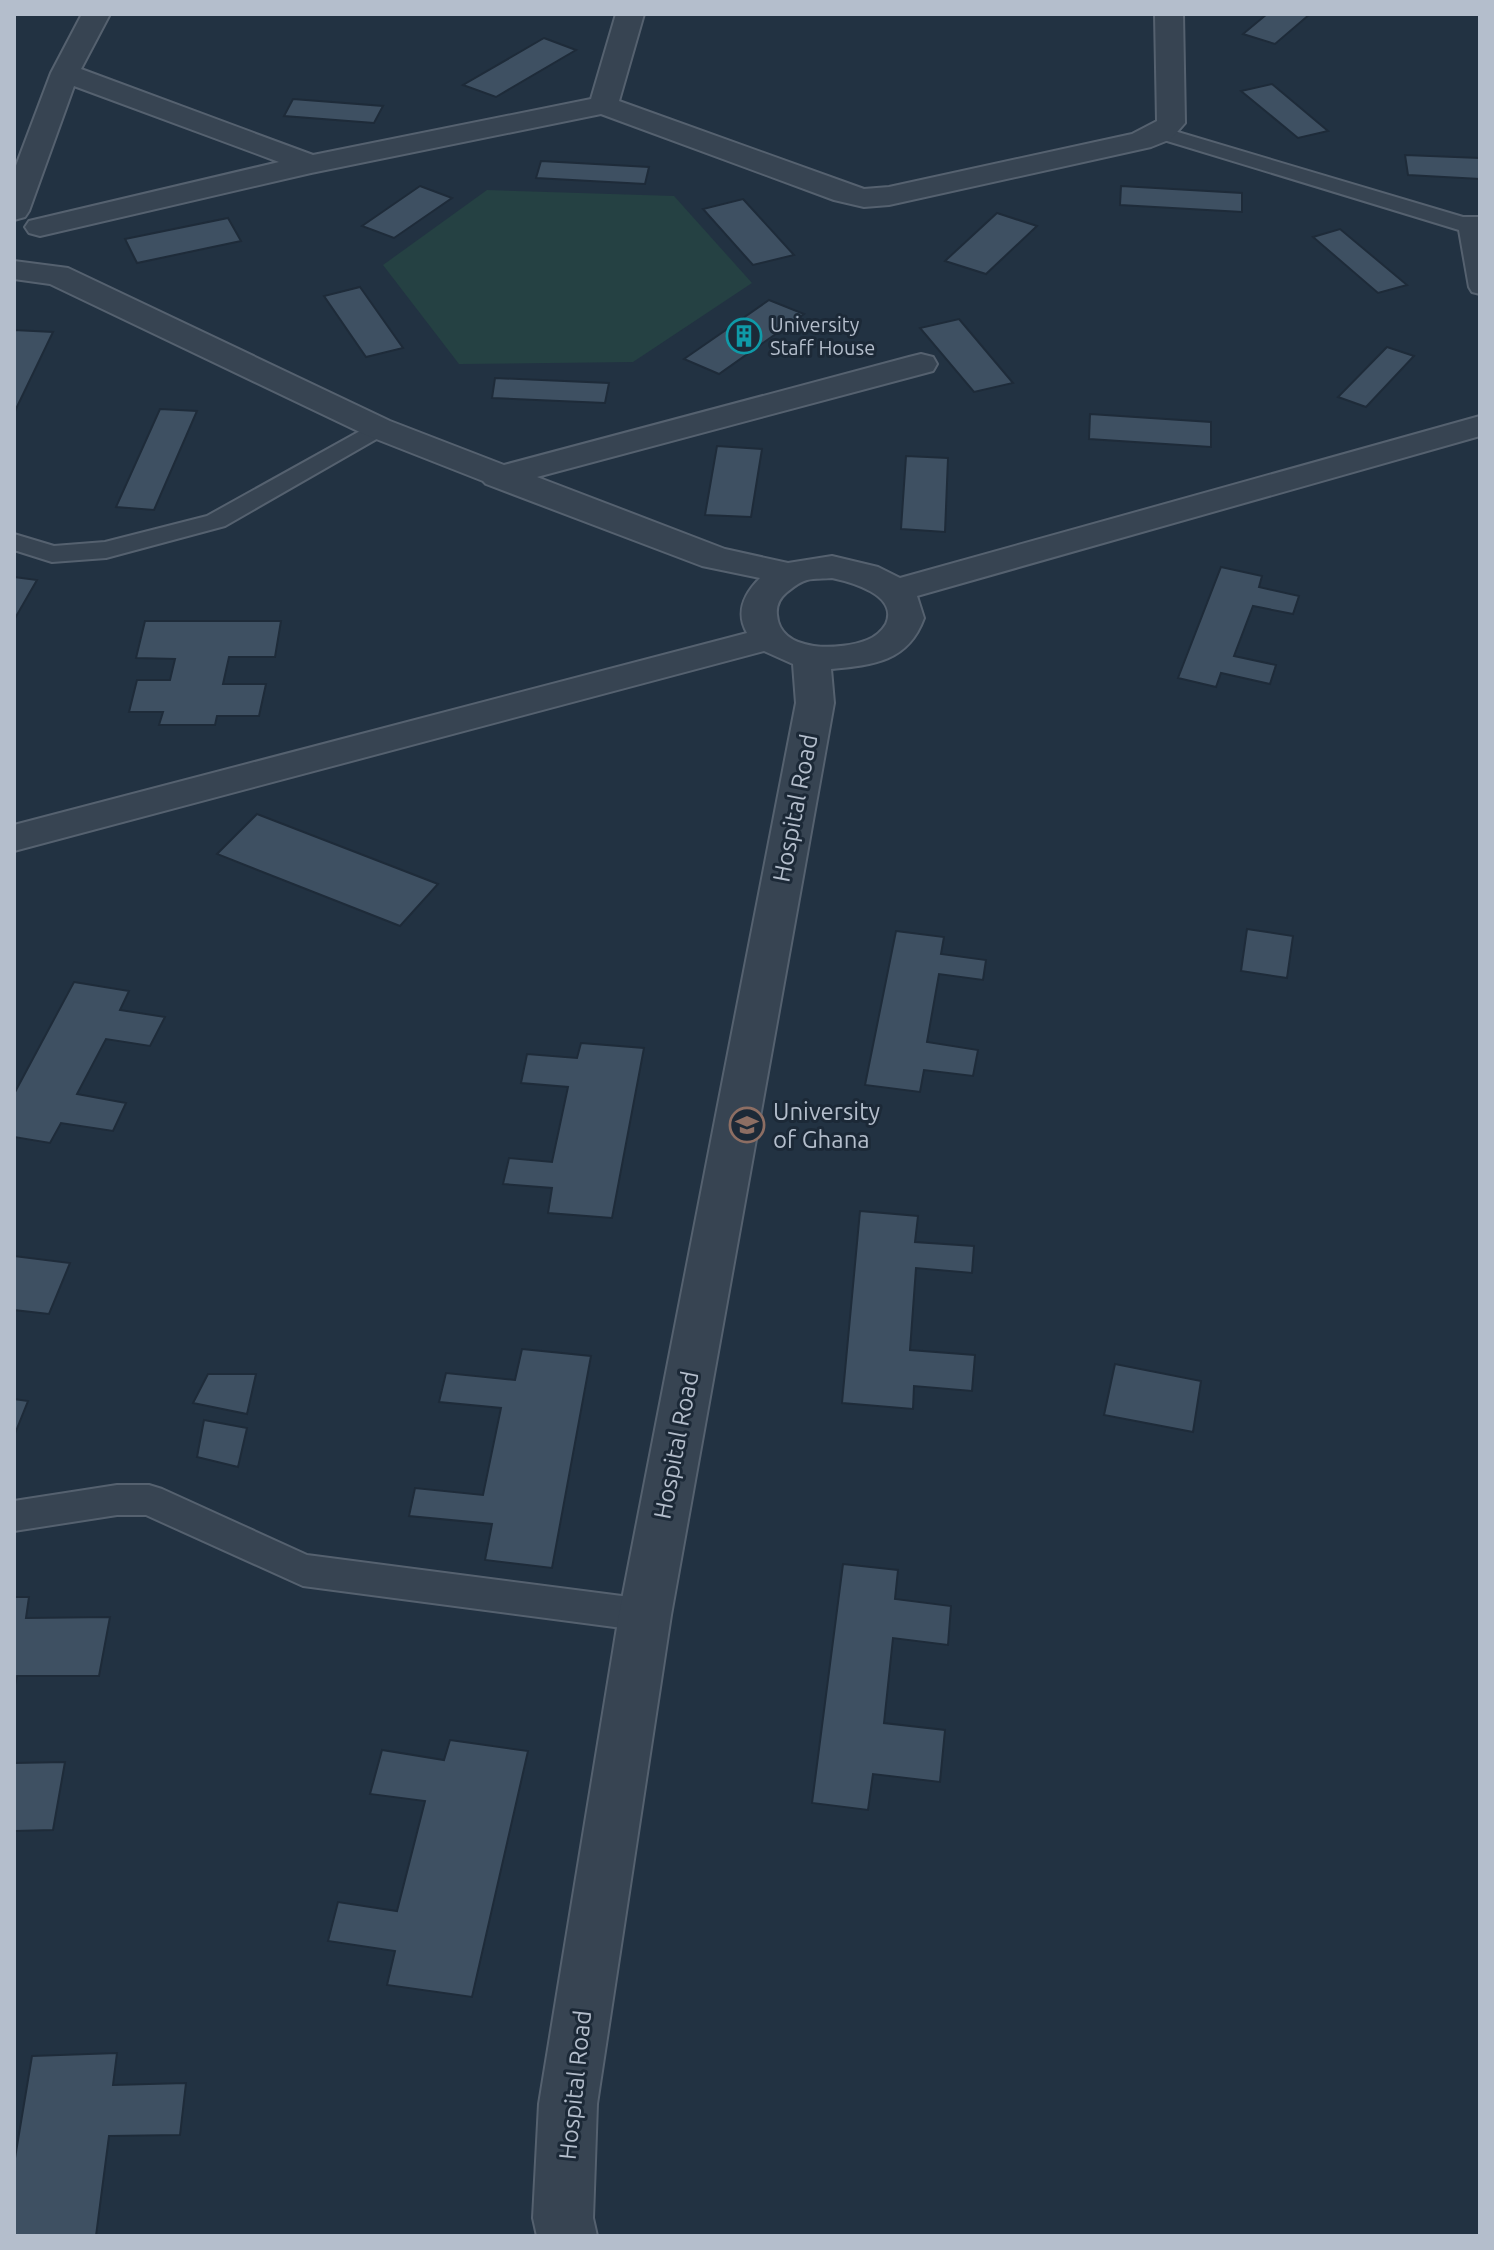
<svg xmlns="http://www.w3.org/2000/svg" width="1494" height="2250" viewBox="0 0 1494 2250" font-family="Ubuntu,sans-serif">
<rect width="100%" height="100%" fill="#223242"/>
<!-- green -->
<polygon fill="#254143" points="487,190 674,196 752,283 633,362 459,364 383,265"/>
<!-- building -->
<g fill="#3e5062" stroke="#1e2b39" stroke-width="2">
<polygon points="1267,14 1310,14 1275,44 1243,34"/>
<polygon points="544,38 576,50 496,97 463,85"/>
<polygon points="1272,84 1328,131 1298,138 1241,91"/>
<polygon points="293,99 383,106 374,123 284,116"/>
<polygon points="1405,155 1480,158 1480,179 1408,175"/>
<polygon points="541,161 649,167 645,184 536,178"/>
<polygon points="420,186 452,198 394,238 362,226"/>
<polygon points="1121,186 1242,193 1242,212 1120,205"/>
<polygon points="743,199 794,255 753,265 703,209"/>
<polygon points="997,213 1037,226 986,274 945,261"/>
<polygon points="228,218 241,241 137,263 125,239"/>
<polygon points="1340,229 1407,285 1378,293 1313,237"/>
<polygon points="360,287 403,348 366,357 324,296"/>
<polygon points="769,300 804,314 719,374 684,359"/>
<polygon points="959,319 1013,383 974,392 920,328"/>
<polygon points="14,330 53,332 14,413"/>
<polygon points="1387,347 1414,356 1366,407 1338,397"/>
<polygon points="495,378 609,383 605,403 492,398"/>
<polygon points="160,409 197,411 154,510 116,507"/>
<polygon points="1090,414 1211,422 1211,447 1089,439"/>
<polygon points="717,446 762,449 751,517 705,515"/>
<polygon points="906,456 948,458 945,532 901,529"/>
<polygon points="1221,567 1262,576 1259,587 1299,596 1293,614 1253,606 1234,656 1276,665 1270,684 1221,673 1216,687 1178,678"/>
<polygon points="14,577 37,580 14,620"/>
<polygon points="145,621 281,621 275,657 229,657 223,684 266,684 259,716 217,716 215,725 159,725 163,712 129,712 137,680 170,680 175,659 136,658"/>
<polygon points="257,814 438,884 400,926 217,854"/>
<polygon points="1247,929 1293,936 1287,978 1241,971"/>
<polygon points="896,931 944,937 941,954 986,960 983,980 939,974 927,1042 978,1050 973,1076 924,1070 920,1092 865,1085"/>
<polygon points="74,982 129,991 120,1010 165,1017 150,1046 106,1039 77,1094 126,1103 113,1131 61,1123 50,1143 14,1137 14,1094"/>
<polygon points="581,1043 644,1048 612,1218 548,1213 552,1188 503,1184 509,1158 552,1162 568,1087 521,1083 527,1054 577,1058"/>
<polygon points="860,1211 918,1216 915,1242 974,1246 972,1273 916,1268 910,1350 975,1355 972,1391 914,1386 913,1409 842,1403"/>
<polygon points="14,1256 70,1263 49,1314 14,1310"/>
<polygon points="522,1349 591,1356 552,1568 485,1560 492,1524 409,1516 415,1488 483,1495 501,1408 439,1402 446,1373 515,1380"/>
<polygon points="1115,1364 1201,1381 1193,1432 1104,1415"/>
<polygon points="208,1374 256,1374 247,1414 193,1403"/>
<polygon points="14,1399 28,1401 14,1436"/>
<polygon points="204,1420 247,1428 238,1467 197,1457"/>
<polygon points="843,1564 898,1570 895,1599 951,1606 948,1645 893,1638 884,1723 945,1730 940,1782 873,1774 868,1810 812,1803"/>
<polygon points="14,1597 29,1597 26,1618 110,1617 99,1676 17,1676 14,1689"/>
<polygon points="450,1740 528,1751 472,1997 387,1985 395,1951 328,1941 338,1902 397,1911 425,1801 370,1794 382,1750 444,1760"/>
<polygon points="65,1762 53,1830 14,1831 14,1763"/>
<polygon points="117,2053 113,2085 186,2083 180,2135 109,2136 96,2236 14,2236 14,2164 32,2056"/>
</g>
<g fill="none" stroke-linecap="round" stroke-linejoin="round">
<!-- lane casing -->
<g stroke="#55616f" stroke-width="4">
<g id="lane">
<polygon points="1161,127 1463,217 1480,217 1480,294 1472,292 1469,287 1459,230 1154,137 1150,133"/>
<polygon points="378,421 387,423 390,428 387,433 225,526 106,558 52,562 14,550 14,534 54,546 105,542 207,516"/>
<polygon points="117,1485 149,1485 162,1489 307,1555 645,1599 658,1604 664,1615 658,1626 645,1631 303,1586 146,1515 117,1515 14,1531 14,1501"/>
</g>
</g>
<!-- street casing -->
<g stroke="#55616f" stroke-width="4">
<g id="street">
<polygon points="82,14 110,14 81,69 313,155 591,99 616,14 644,14 619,101 864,189 889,187 1132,134 1157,121 1155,14 1183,14 1185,123 1171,139 1151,147 889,205 864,207 834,200 601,114 311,173 40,236 29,233 25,227 29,221 279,162 74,86 29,211 25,217 14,220 14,171 51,73"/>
<path d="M14 261 68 268 390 421 504 465 909 357 921 354 933 357 937 364 933 371 537 477 725 549 788 563 832 556 878 567 900 578 1480 416V436L917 596 924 618C908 662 873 665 831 669L834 703 671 1615 597 2104 593 2218 597 2236H537L533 2218 539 2104 619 1615 796 703 793 664 764 651 14 851V825L747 633C735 612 744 594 760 578L702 566 486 484 483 481 366 435 50 284 14 279ZM832 578C851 582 899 595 886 624 882 631 875 637 867 640 842 650 780 654 777 615 776 606 779 599 786 593 792 588 799 582 807 580 815 578 824 579 832 578Z"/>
</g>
</g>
<!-- lane -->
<use href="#lane" fill="#374452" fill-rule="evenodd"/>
<!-- street -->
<use href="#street" fill="#374452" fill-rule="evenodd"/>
</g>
<!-- icons -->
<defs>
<g id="building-ring" transform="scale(1.8)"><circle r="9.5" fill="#1c2937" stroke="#0f9aa8" stroke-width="1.5"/><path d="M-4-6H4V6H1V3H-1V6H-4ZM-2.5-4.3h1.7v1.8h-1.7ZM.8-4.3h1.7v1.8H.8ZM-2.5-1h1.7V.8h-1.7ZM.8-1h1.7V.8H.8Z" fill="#0f9aa8"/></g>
<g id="university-ring" transform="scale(1.8)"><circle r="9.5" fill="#1c2937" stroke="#8d6e63" stroke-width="1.5"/><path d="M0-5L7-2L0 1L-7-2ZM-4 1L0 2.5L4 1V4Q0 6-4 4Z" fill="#8d6e63"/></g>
</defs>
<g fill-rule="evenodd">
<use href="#building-ring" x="744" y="336"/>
<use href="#university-ring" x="747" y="1125"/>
</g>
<g text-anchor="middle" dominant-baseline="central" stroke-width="6" stroke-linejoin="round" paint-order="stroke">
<!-- far-poi labels -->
<g font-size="20" fill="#b4becc" stroke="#1c2937" text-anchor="start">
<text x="770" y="324">University<tspan x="770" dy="23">Staff House</tspan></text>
</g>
<!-- street labels -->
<g font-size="24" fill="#b4becc" stroke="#1c2937">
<text transform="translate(795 808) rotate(-79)">Hospital Road</text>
<text transform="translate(676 1445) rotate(-79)">Hospital Road</text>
<text transform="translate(575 2085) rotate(-84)">Hospital Road</text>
</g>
<!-- poi labels -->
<g font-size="24" fill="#b4becc" stroke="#1c2937" text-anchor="start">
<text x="773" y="1111">University<tspan x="773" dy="28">of Ghana</tspan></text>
</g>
</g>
<!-- border -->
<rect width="1494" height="2250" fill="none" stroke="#b4becc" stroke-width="32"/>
</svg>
